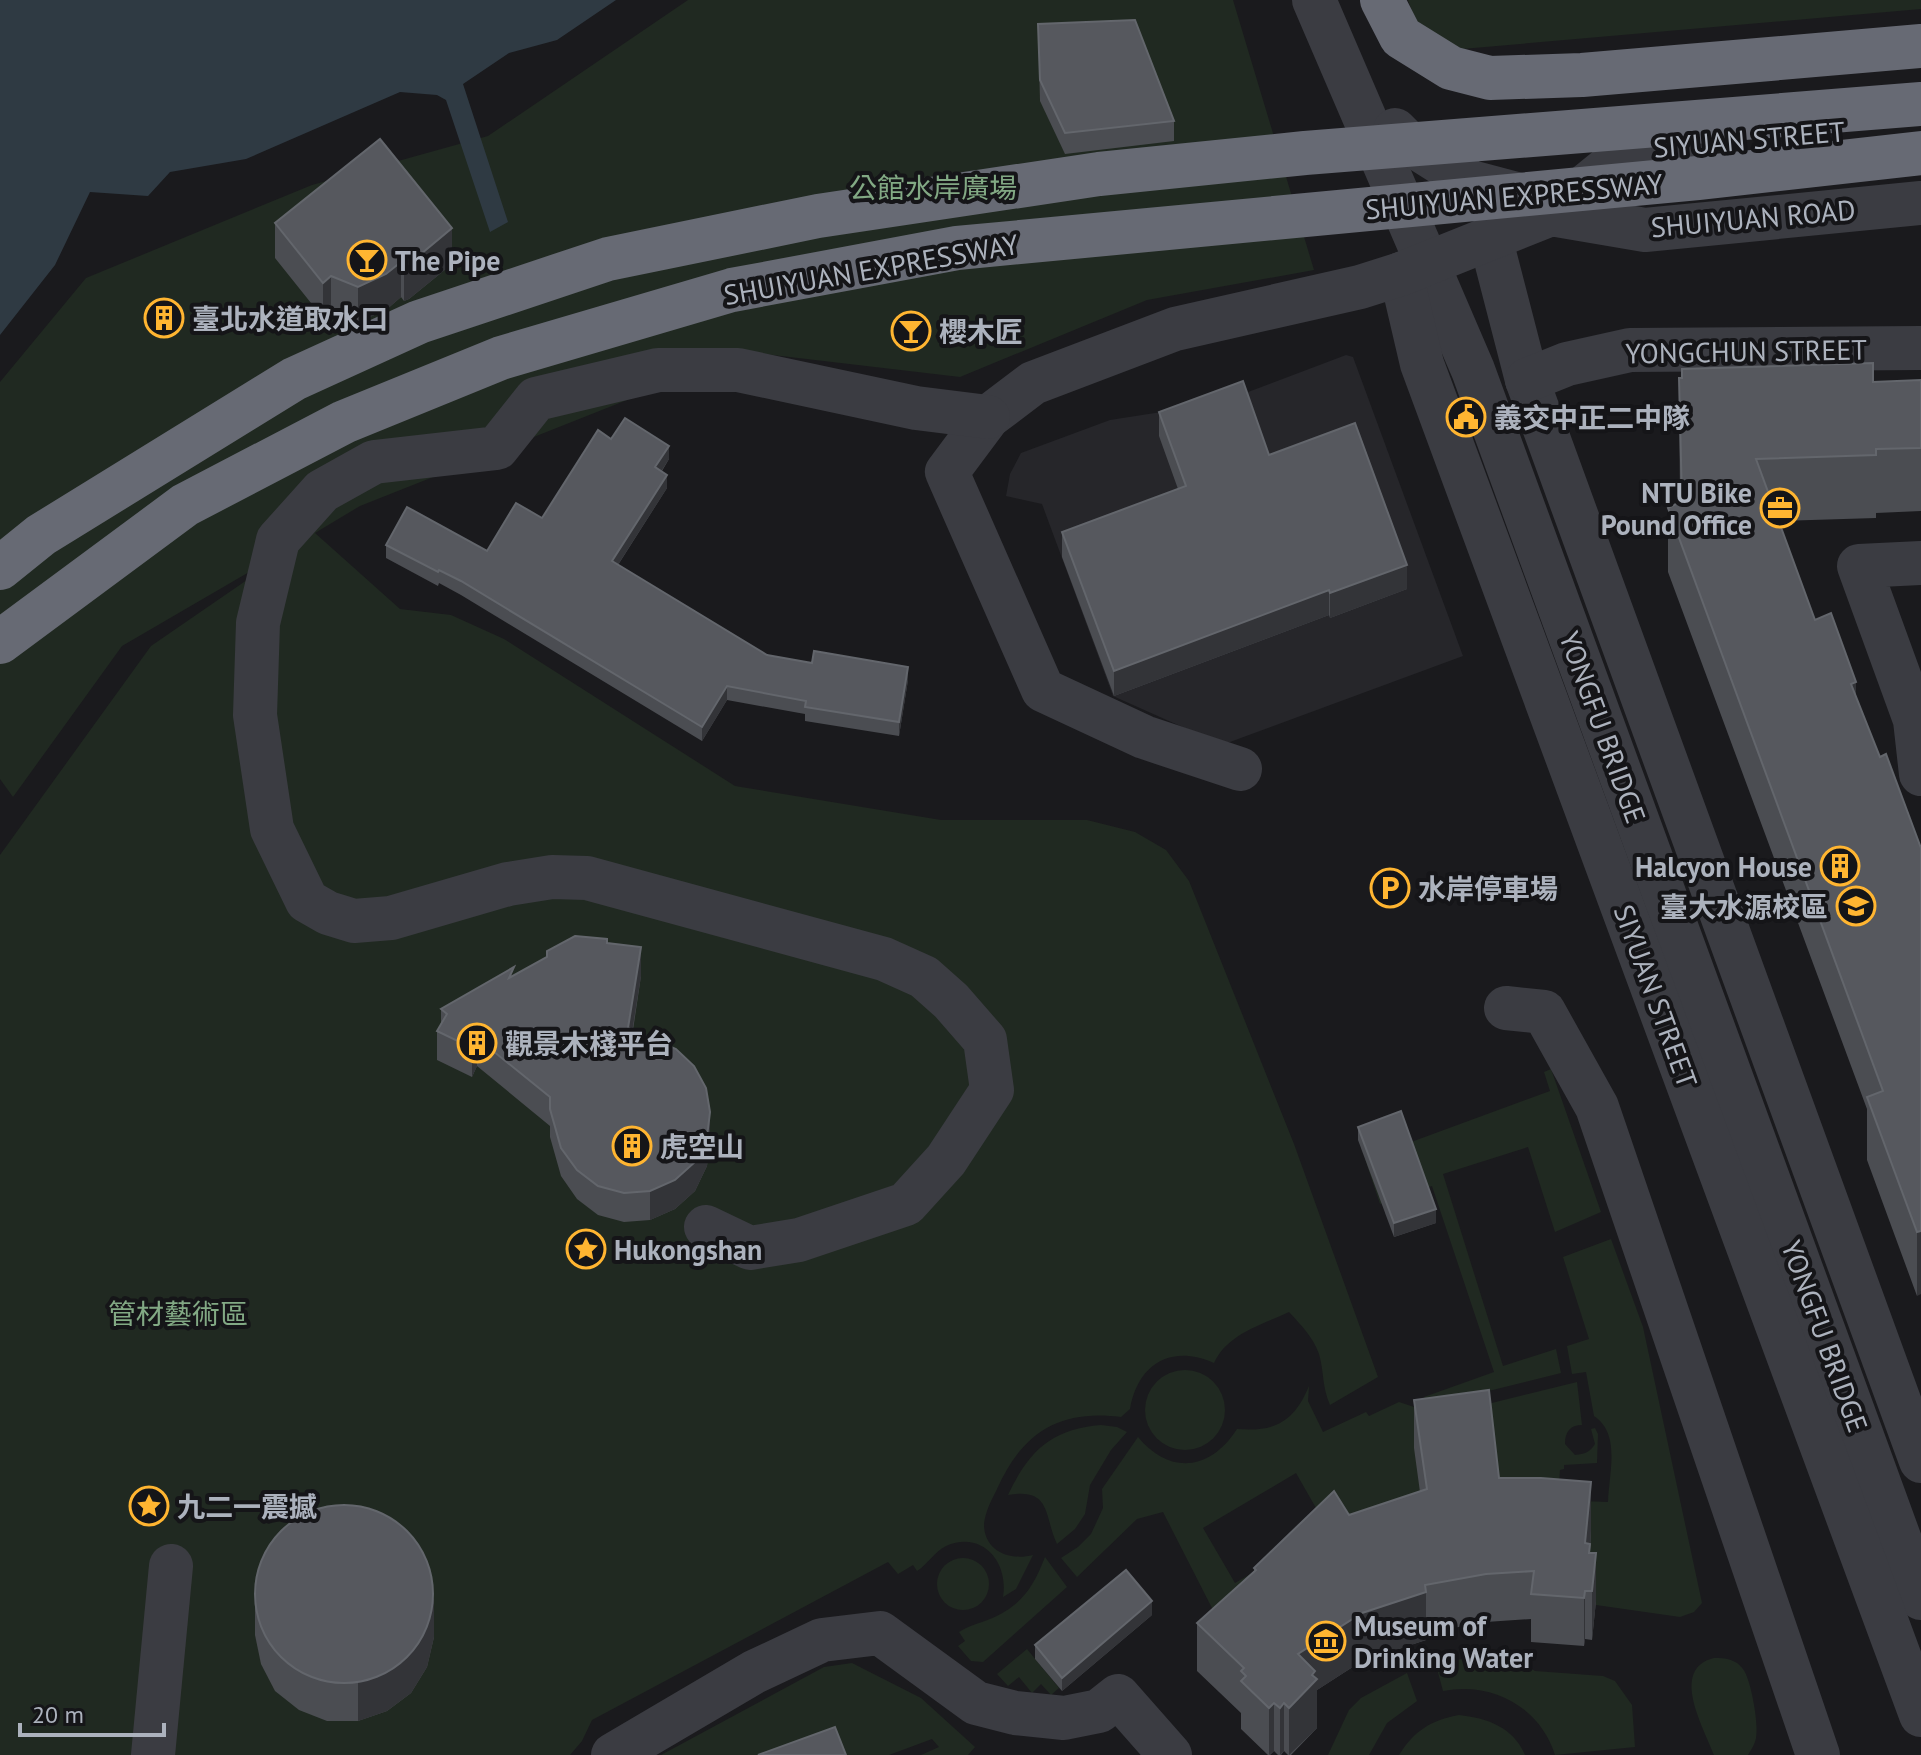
<svg xmlns="http://www.w3.org/2000/svg" width="1921" height="1755" viewBox="0 0 1921 1755" font-family="'PT Sans','Noto Sans TC',sans-serif">
<rect width="100%" height="100%" fill="#1a1a1d"/>
<!-- built -->
<polygon fill="#26262a" points="1346,355 1353,357 1463,656 1230,742 1216,742 1113,696 1042,504 1006,496 1010,474 1021,453 1110,420 1219,403"/>
<!-- green -->
<g fill="#202921" fill-rule="evenodd">
<path d="M688 0H1233L1314 270 1147 300 960 377 748 352 360 506 315 533 400 609 451 615 504 639 735 786 941 820H1087L1135 832 1166 850 1189 881 1294 1144 1378 1377 1330 1405C1322 1387 1324 1371 1319 1354 1313 1337 1301 1325 1289 1312 1261 1325 1227 1334 1214 1363 1171 1344 1138 1364 1130 1409L1121 1417C1059 1409 1022 1433 997 1489 992 1499 985 1512 984 1524 984 1552 1011 1561 1033 1555L1016 1589 1003 1597C1009 1562 982 1530 946 1546 934 1552 928 1564 917 1571L913 1565 898 1574 888 1562 592 1720 582 1741 570 1755H0V855L151 646 311 536 122 646 13 797 0 779V382L86 278 312 185 488 136Z"/>
<polygon points="1408,0 1921,0 1921,9 1427,52"/>
<polygon points="1551,1069 1601,1212 1555,1232 1528,1147 1443,1174 1503,1366 1556,1349 1561,1373 1428,1406 1424,1397 1494,1372 1432,1186 1380,1204 1365,1159 1550,1091 1544,1072"/>
<path d="M1611 1239 1643 1327 1702 1603 1694 1612 1680 1617 1596 1605 1580 1501 1608 1502C1609 1472 1621 1434 1594 1416L1586 1372 1572 1374 1567 1346 1589 1339 1563 1257Z"/>
<circle cx="1185" cy="1410" r="40"/>
<path d="M1577 1382 1582 1425C1570 1425 1565 1432 1565 1444L1575 1455C1585 1454 1590 1452 1595 1444L1591 1429 1595 1428 1598 1434 1597 1463 1564 1465V1469L1560 1470 1558 1500 1213 1610 1163 1512 1137 1519 1077 1577 1061 1558 1078 1547 1091 1534 1103 1508 1102 1489 1138 1437C1170 1476 1211 1470 1237 1429 1275 1432 1294 1422 1309 1386L1308 1401 1323 1432 1366 1412 1369 1416 1399 1402 1417 1408 1423 1420ZM1296 1473 1328 1529 1235 1583 1203 1528Z"/>
<path d="M1101 1425 1117 1427 1127 1432 1111 1450 1090 1485 1085 1514 1075 1529 1057 1544C1044 1517 1052 1487 1008 1495 1029 1451 1051 1429 1101 1425Z"/>
<path d="M1045 1557 1067 1587 983 1662 971 1661 958 1646 965 1641 959 1632C968 1626 980 1623 990 1619 1021 1606 1033 1588 1045 1557Z"/>
<circle cx="963" cy="1584" r="26"/>
<polygon points="1027,1649 1059,1688 1051,1695 1041,1684 1032,1693 1019,1677 1008,1686 997,1674"/>
<path d="M1501 1650 1535 1671 1603 1676 1615 1681 1632 1705 1635 1747 1555 1755C1540 1707 1492 1681 1443 1691L1436 1665Z"/>
<path d="M1714 1658C1725 1658 1736 1659 1743 1669 1751 1679 1759 1725 1756 1738 1755 1744 1751 1750 1748 1755H1714C1704 1728 1669 1669 1714 1658Z"/>
<polygon points="852,1663 921,1698 975,1747 968,1755 921,1755 939,1747 932,1739 889,1755 661,1755 824,1667"/>
<polygon points="1407,1673 1417,1701 1387,1723 1369,1755 1328,1755 1349,1710 1361,1698"/>
<path d="M1459 1715C1487 1718 1513 1727 1525 1755H1399C1414 1731 1431 1720 1459 1715Z"/>
</g>
<!-- water -->
<polygon fill="#2f3a43" points="0,0 616,0 557,40 509,53 463,84 508,222 490,232 446,100 437,95 400,92 246,159 170,172 148,196 90,192 55,265 0,335"/>
<g fill="none" stroke-linecap="round" stroke-linejoin="round">
<!-- minor -->
<g stroke="#3b3c42" stroke-width="44">
<polyline points="1314,0 1473,370 1921,1598"/>
<polyline points="1395,130 1406,141 1471,182 1520,195"/>
<polyline points="1567,201 1631,149 1691,144"/>
<polyline points="1490,237 1527,380 1921,1461"/>
<polyline points="1401,274 1422,364 1921,1715"/>
<polyline points="1527,380 1567,364 1630,350 1921,348"/>
<polyline points="1921,563 1859,566 1915,720 1921,774"/>
<polyline points="1240,769 1144,737 1043,690 947,472 988,417 1033,383 1175,329 1360,287 1401,274 1551,214 1645,230 1921,203"/>
<polyline points="1506,1008 1544,1012 1597,1107 1818,1755"/>
<polyline points="706,1227 750,1248 799,1240 906,1204 946,1160 992,1090 985,1040 951,1001 924,977 884,959 587,878 552,877 508,884 391,918 354,921 328,913 307,901 272,829 255,715 258,623 278,540 322,491 374,462 497,448 536,399 658,370 738,370 916,408 988,417"/>
<polyline points="153,1755 171,1566"/>
<polyline points="613,1755 754,1672 822,1640 880,1633 976,1703 1015,1713 1064,1718 1099,1711 1118,1696 1170,1755"/>
</g>
<!-- highway -->
<g stroke="#676a74" stroke-width="44">
<polyline points="1382,0 1401,37 1451,68 1490,78 1582,75 1921,46"/>
<polyline points="0,568 41,535 294,379 419,322 608,259 818,216 1099,174 1305,153 1921,104"/>
<polyline points="0,642 185,505 344,422 501,358 732,290 957,248 1698,178 1921,153"/>
</g>
</g>
<!-- wall -->
<g fill="#4b4d52">
<polygon points="1038,24 1174,121 1174,141 1065,154 1040,101"/>
<polygon points="275,223 452,264 409,299 404,301 401,297 386,310 358,322 331,312 323,318 275,258"/>
<polygon points="1679,378 1873,382 1921,380 1921,511 1876,513 1876,518 1779,521 1815,620 1856,696 1880,757 1921,848 1917,1296 1867,1160 1867,1109 1668,572 1668,508 1680,502"/>
<polygon points="1159,412 1269,455 1407,589 1330,618 1329,615 1114,696 1062,557 1062,532 1178,489 1159,436"/>
<polygon points="611,439 669,459 662,471 667,488 618,565 767,655 908,680 899,736 805,721 805,714 727,700 702,741 461,595 439,583 438,586 386,558 386,545 487,551 542,518"/>
<polygon points="607,943 641,976 633,1030 710,1141 707,1166 695,1191 675,1209 650,1220 624,1222 598,1215 577,1199 561,1176 550,1137 550,1126 477,1066 472,1077 437,1060 437,1031 441,1024 441,1009 514,975 547,957 547,951"/>
<polygon points="1358,1127 1436,1223 1394,1237 1358,1140"/>
<polygon points="1414,1400 1499,1478 1591,1530 1590,1553 1596,1601 1592,1640 1585,1639 1584,1646 1531,1642 1531,1619 1486,1622 1426,1633 1426,1640 1362,1661 1317,1690 1317,1728 1291,1755 1288,1755 1284,1751 1281,1755 1278,1755 1274,1751 1270,1755 1268,1755 1241,1729 1241,1713 1197,1671 1197,1623 1254,1571 1254,1568 1349,1515 1420,1492 1414,1448"/>
<polygon points="255,1596 434,1637 427,1667 411,1693 387,1711 358,1721 327,1721 299,1710 275,1691 261,1664 255,1635"/>
<polygon points="1152,1615 1062,1691 1035,1659 1035,1645"/>
</g>
<!-- shaded-wall -->
<g fill="#333438">
<polygon points="452,228 452,264 409,299 404,301 404,266"/>
<polygon points="401,262 401,297 386,310 358,322 358,287"/>
<polygon points="331,276 331,312 323,318 323,283"/>
<polygon points="669,446 669,459 655,481 655,467"/>
<polygon points="667,475 667,488 612,574 612,561"/>
<polygon points="1407,565 1407,589 1330,618 1330,593"/>
<polygon points="1329,590 1329,615 1114,696 1114,671"/>
<polygon points="908,667 908,680 899,736 899,722"/>
<polygon points="1856,682 1856,746 1851,684"/>
<polygon points="727,686 727,700 702,741 702,727"/>
<polygon points="641,947 641,976 628,1057 628,1028"/>
<polygon points="477,1038 477,1066 472,1077 472,1048"/>
<polygon points="710,1112 710,1141 707,1166 695,1191 675,1209 650,1220 650,1191"/>
<polygon points="1436,1209 1436,1223 1394,1237 1394,1223"/>
<polygon points="1921,1231 1921,1294 1917,1296 1917,1232"/>
<polygon points="1591,1482 1591,1530 1590,1547 1585,1543"/>
<polygon points="1596,1553 1596,1601 1592,1640 1592,1591"/>
<polygon points="1585,1591 1585,1639 1584,1646 1584,1598"/>
<polygon points="1426,1592 1426,1640 1362,1661 1317,1690 1317,1728 1289,1755 1289,1708 1298,1654 1362,1613"/>
<polygon points="434,1598 434,1637 427,1667 411,1693 387,1711 358,1721 358,1682"/>
<polygon points="1152,1601 1152,1615 1062,1691 1062,1678"/>
<polygon points="1274,1703 1274,1751 1269,1755 1269,1708"/>
<polygon points="1284,1703 1284,1751 1280,1755 1280,1708"/>
</g>
<!-- building -->
<g fill="#56585e" stroke="#63666c" stroke-width="2">
<polygon points="1135,20 1174,121 1065,133 1040,80 1038,24"/>
<polygon points="380,139 452,228 409,264 404,266 401,262 386,274 358,287 331,276 323,283 275,223"/>
<polygon points="1873,363 1873,382 1921,380 1921,448 1876,449 1876,455 1756,459 1815,620 1831,613 1856,682 1851,684 1880,757 1886,754 1921,848 1921,1231 1917,1232 1867,1097 1883,1091 1668,508 1682,501 1679,378 1682,378 1682,369"/>
<polygon points="1243,381 1269,455 1355,423 1407,565 1330,593 1329,590 1114,671 1062,532 1186,486 1159,412"/>
<polygon points="625,418 669,446 655,467 667,475 612,561 767,655 812,663 814,651 908,667 899,722 805,707 806,701 727,686 702,727 461,581 439,570 438,572 386,545 407,507 487,551 516,503 542,518 598,430 611,439"/>
<polygon points="575,936 607,939 607,943 641,947 628,1028 676,1049 694,1066 706,1088 710,1112 707,1137 695,1162 675,1180 650,1191 624,1193 598,1186 577,1170 561,1148 550,1109 550,1097 477,1038 472,1048 437,1031 447,1014 441,1009 514,967 509,978 547,957 547,951"/>
<polygon points="1401,1111 1436,1209 1394,1223 1358,1127"/>
<polygon points="1489,1390 1499,1478 1541,1478 1591,1482 1585,1543 1590,1544 1589,1553 1596,1553 1592,1591 1585,1591 1584,1598 1531,1594 1534,1571 1486,1574 1425,1585 1426,1592 1362,1613 1298,1654 1315,1671 1312,1675 1317,1679 1289,1708 1284,1703 1280,1708 1274,1703 1269,1708 1241,1681 1246,1676 1241,1671 1244,1668 1197,1623 1256,1570 1254,1568 1334,1491 1349,1515 1427,1489 1414,1400"/>
<circle cx="344" cy="1594" r="89"/>
<polygon points="1126,1570 1152,1601 1062,1678 1035,1645"/>
<polygon points="835,1727 846,1755 758,1755"/>
</g>
<!-- icons -->
<defs>
<g id="bar-ring" transform="scale(2)"><circle r="9.5" fill="#151518" stroke="#ffb531" stroke-width="1.5"/><path d="M-6-5H6L.8 .8V4.5H3.5V6h-7V4.5H-.8V.8Z" fill="#ffb531"/></g>
<g id="building-ring" transform="scale(2)"><circle r="9.5" fill="#151518" stroke="#ffb531" stroke-width="1.5"/><path d="M-4-6H4V6H1V3H-1V6H-4ZM-2.5-4.3h1.7v1.8h-1.7ZM.8-4.3h1.7v1.8H.8ZM-2.5-1h1.7V.8h-1.7ZM.8-1h1.7V.8H.8Z" fill="#ffb531"/></g>
<g id="civic-ring" transform="scale(2)"><circle r="9.5" fill="#151518" stroke="#ffb531" stroke-width="1.5"/><path d="M-.6-6.5H3V-4.5H.6V-3L4-1V1h2V6H-6V1h2V-1L-.6-3ZM-1.2 2.5V6h2.4V2.5Z" fill="#ffb531"/></g>
<g id="office-ring" transform="scale(2)"><circle r="9.5" fill="#151518" stroke="#ffb531" stroke-width="1.5"/><path d="M-6-3h4V-5.5h4V-3h4V5H-6ZM-1-4.5V-3h2v-1.5ZM-6 0V1H6V0Z" fill="#ffb531"/></g>
<g id="parking-ring" transform="scale(2)"><circle r="9.5" fill="#151518" stroke="#ffb531" stroke-width="1.5"/><path d="M-3.5-5.5H1a3.5 3.5 0 0 1 0 7H-1V5.5H-3.5ZM-1-3.4V-.6H.8a1.4 1.4 0 0 0 0-2.8Z" fill="#ffb531"/></g>
<g id="university-ring" transform="scale(2)"><circle r="9.5" fill="#151518" stroke="#ffb531" stroke-width="1.5"/><path d="M0-5L7-2L0 1L-7-2ZM-4 1L0 2.5L4 1V4Q0 6-4 4Z" fill="#ffb531"/></g>
<g id="sight-ring" transform="scale(2)"><circle r="9.5" fill="#151518" stroke="#ffb531" stroke-width="1.5"/><path d="M0-6L1.8-2.2L6-1.7L2.9 1.2L3.7 5.4L0 3.3L-3.7 5.4L-2.9 1.2L-6-1.7L-1.8-2.2Z" fill="#ffb531"/></g>
<g id="museum-ring" transform="scale(2)"><circle r="9.5" fill="#151518" stroke="#ffb531" stroke-width="1.5"/><path d="M0-6L6-3V-2H-6V-3ZM-5-1h2V3h-2ZM-1-1h2V3h-2ZM3-1h2V3H3ZM-6 4H6V6H-6Z" fill="#ffb531"/></g>
</defs>
<g fill-rule="evenodd">
<use href="#bar-ring" x="367" y="260"/>
<use href="#building-ring" x="164" y="318"/>
<use href="#bar-ring" x="911" y="331"/>
<use href="#civic-ring" x="1466" y="417"/>
<use href="#office-ring" x="1780" y="508"/>
<use href="#building-ring" x="1840" y="866"/>
<use href="#parking-ring" x="1390" y="888"/>
<use href="#university-ring" x="1856" y="906"/>
<use href="#building-ring" x="477" y="1043"/>
<use href="#building-ring" x="632" y="1146"/>
<use href="#sight-ring" x="586" y="1249"/>
<use href="#sight-ring" x="149" y="1506"/>
<use href="#museum-ring" x="1326" y="1641"/>
</g>
<g text-anchor="middle" dominant-baseline="central" stroke-width="8" stroke-linejoin="round" paint-order="stroke">
<!-- street labels -->
<g font-size="28" fill="#acb2bd" stroke="#151518">
<text transform="translate(1749 139) rotate(-5)">SIYUAN STREET</text>
<text transform="translate(1514 196) rotate(-5)">SHUIYUAN EXPRESSWAY</text>
<text transform="translate(1753 218) rotate(-5)">SHUIYUAN ROAD</text>
<text transform="translate(871 269) rotate(-10)">SHUIYUAN EXPRESSWAY</text>
<text transform="translate(1746 351) rotate(-1)">YONGCHUN STREET</text>
<text transform="translate(1603 727) rotate(70)">YONGFU BRIDGE</text>
<text transform="translate(1656 996) rotate(70)">SIYUAN STREET</text>
<text transform="translate(1825 1336) rotate(70)">YONGFU BRIDGE</text>
</g>
<!-- park labels -->
<g font-size="28" fill="#82a984" stroke="#151518">
<text x="933" y="187">公館水岸廣場</text>
<text x="178" y="1313">管材藝術區</text>
</g>
<!-- poi labels -->
<g font-size="28" font-weight="bold" fill="#acb2bd" stroke="#151518" text-anchor="start">
<text x="395" y="260">The Pipe</text>
<text x="192" y="318">臺北水道取水口</text>
<text x="939" y="331">櫻木匠</text>
<text x="1494" y="417">義交中正二中隊</text>
<text x="1752" y="492" text-anchor="end">NTU Bike<tspan x="1752" dy="32">Pound Office</tspan></text>
<text x="1812" y="866" text-anchor="end">Halcyon House</text>
<text x="1418" y="888">水岸停車場</text>
<text x="1828" y="906" text-anchor="end">臺大水源校區</text>
<text x="505" y="1043">觀景木棧平台</text>
<text x="660" y="1146">虎空山</text>
<text x="614" y="1249">Hukongshan</text>
<text x="177" y="1506">九二一震撼</text>
<text x="1354" y="1625">Museum of<tspan x="1354" dy="32">Drinking Water</tspan></text>
</g>
</g>
<!-- scale -->
<path d="M20 1723v12h144v-12" fill="none" stroke="#acb2bd" stroke-width="4"/>
<text x="32" y="1723" font-size="24" fill="#acb2bd" stroke="#151518" stroke-width="6" paint-order="stroke">20 m</text>
</svg>
